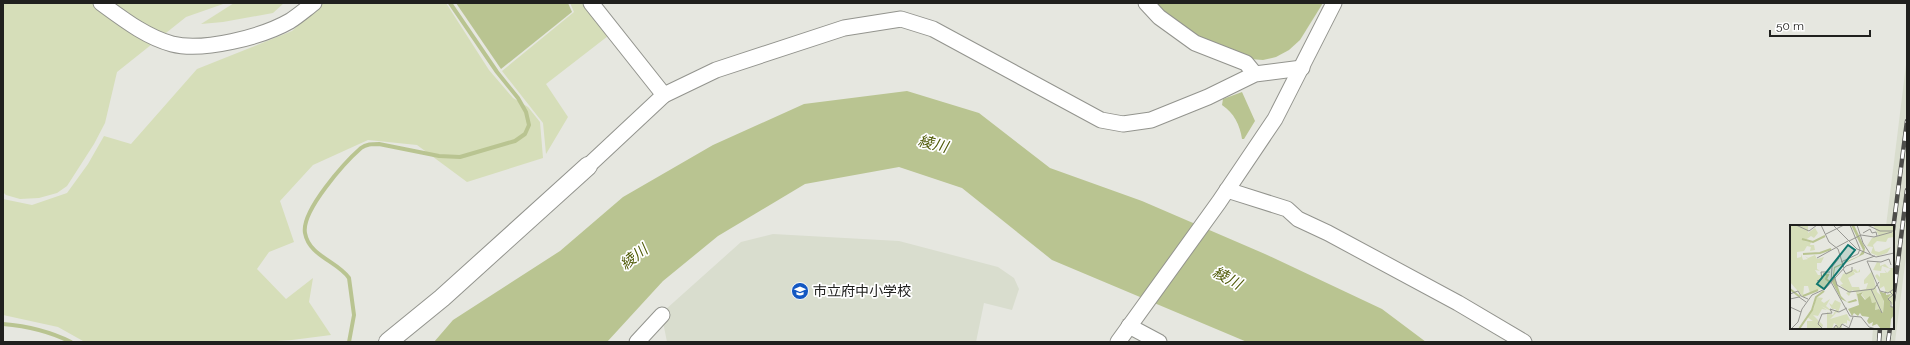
<svg xmlns="http://www.w3.org/2000/svg" width="1910" height="345" viewBox="0 0 1910 345" font-family="Raleway,'Noto Sans JP',sans-serif">
<rect width="100%" height="100%" fill="#e6e7e0"/>
<!-- built -->
<g fill="#d9ddce">
<polygon points="1907,57 1907,249 1895,342 1872,342 1873,328 1893,328 1893,226 1886,226"/>
<polygon points="773,234 899,241 998,267 1014,278 1019,289 1012,310 984,303 976,342 667,342 663,322 665,310 741,242"/>
</g>
<!-- green -->
<g fill="#d6deb9">
<polygon points="3,3 226,3 186,17 117,72 105,123 94,144 67,186 57,193 39,198 20,199 6,195 3,192"/>
<polygon points="234,3 284,3 273,13 223,22 201,24"/>
<polygon points="323,3 446,3 489,70 513,98 528,107 540,122 543,158 467,182 417,145 368,140 313,165 280,201 294,242 269,252 257,269 286,299 313,278 309,302 331,335 292,340 259,342 83,341 58,327 3,315 3,199 32,205 67,193 88,164 104,136 131,144 197,69 292,31"/>
<polygon points="570,3 582,3 608,36 546,84 568,117 546,154 543,123 502,71 574,12"/>
</g>
<!-- water -->
<g fill="#b9c491">
<polygon points="456,3 568,3 572,12 501,69"/>
<polygon points="1154,3 1323,3 1300,40 1289,50 1276,57 1263,60 1250,59 1185,33"/>
<polygon points="907,91 979,113 1050,168 1142,201 1265,254 1382,309 1426,342 1247,342 1052,260 962,188 899,167 805,184 718,236 663,281 607,342 434,342 453,320 560,251 623,197 713,145 804,104"/>
<path d="M1242 92 1255 121 1244 139H1242C1240 125 1234 113 1222 105L1223 99Z"/>
</g>
<g fill="none" stroke-linecap="round" stroke-linejoin="round">
<!-- stream -->
<g stroke="#b9c491" stroke-width="4">
<path d="M3 324C27 326 49 331 71 342"/>
<path d="M349 342 354 315 349 278C337 261 309 256 305 233 301 211 345 162 361 148 366 144 372 144 379 144L439 156 460 157 515 141 525 134 529 125 526 112 518 98 497 72 450 3"/>
</g>
<!-- minor casing -->
<g stroke="#93948e" stroke-width="17">
<g id="minor">
<path d="M101 3C123 19 146 37 172 44 203 52 262 37 290 21 298 16 306 9 314 3"/>
<polyline points="591,3 664,95"/>
<polyline points="1146,3 1159,17 1195,43 1246,63 1255,74"/>
<polyline points="588,166 664,95 716,70 844,28 901,19 933,29 1101,120 1123,124 1151,120 1208,97 1255,74 1302,68"/>
<polyline points="1227,190 1287,209 1298,219 1328,233 1458,303 1524,342"/>
<polyline points="1129,326 1159,342"/>
<polyline points="637,342 662,315"/>
<polyline points="1118,342 1219,202 1275,119 1334,3"/>
</g>
</g>
<!-- tertiary casing -->
<g stroke="#93948e" stroke-width="20">
<polyline id="tertiary" points="388,342 442,298 588,166"/>
</g>
<!-- minor -->
<use href="#minor" stroke="#fff" stroke-width="15"/>
<!-- tertiary -->
<use href="#tertiary" stroke="#fff" stroke-width="18"/>
<!-- rail casing -->
<g stroke="#4d4d4a" stroke-width="4.5">
<g id="rail">
<polyline points="1893,230 1907,121"/>
<polyline points="1893,301 1907,190"/>
<polyline points="1879,342 1880,328"/>
<polyline points="1888,342 1890,328"/>
</g>
</g>
<!-- rail -->
<use href="#rail" stroke="#fff" stroke-width="3" stroke-dasharray="9" stroke-linecap="butt"/>
</g>
<!-- icons -->
<defs>
<g id="school-disc" transform="scale(0.9)"><circle r="9.5" fill="#1357c2" stroke="#fff"/><path d="M0-5L7-2L0 1L-7-2ZM-4 1L0 2.5L4 1V4Q0 6-4 4Z" fill="#fff"/></g>
</defs>
<g fill-rule="evenodd">
<use href="#school-disc" x="800" y="291"/>
</g>
<g text-anchor="middle" dominant-baseline="central" stroke-width="3.5" stroke-linejoin="round" paint-order="stroke">
<!-- poi labels -->
<g font-size="14" fill="#20201e" stroke="#fff" text-anchor="start">
<text x="813" y="291">市立府中小学校</text>
</g>
<!-- water labels -->
<g font-size="15" font-style="italic" fill="#505b08" stroke="#fff">
<text transform="translate(933 144) rotate(14)">綾川</text>
<text transform="translate(634 257) rotate(-38)">綾川</text>
<text transform="translate(1227 278) rotate(28)">綾川</text>
</g>
</g>
<!-- overview -->
<g transform="translate(1790 225)">
<rect width="104" height="104" fill="#e6e7e0"/>
<path d="M0 0H18V8L25 3 28 8 24 13 21 11 14 16 21 17 20 20H24L25 25 20 26 21 22 17 21 14 26 7 27V33L11 32V29L13 35 18 34 15 31 18 33 25 30 27 34 34 32 31 38H27V44L30 46 25 45 28 50H37L38 47 39 50 36 53 39 57 36 62 20 68 18 61H14L13 72 0 57ZM83 0H104V12L98 13 96 17 87 16 83 20 85 26 89 27 101 22 97 28 88 31 81 28 83 22 77 21 82 13 89 11ZM87 37 90 38V41L95 39 99 43H104V79L102 80 98 73 101 68 96 67 94 61 89 64 90 58 85 51 87 49 90 52V48H96L94 44 97 48 101 44 92 41 91 46 83 45ZM65 44 68 47 70 44V47L66 48 63 46 65 49 58 53 62 62H69L70 65 76 64 78 58 74 59V55L82 46 87 67 94 73 93 88 89 84 85 85 86 77 82 78 80 72 76 75 72 70 73 67 68 68 66 64 68 68 67 72 66 67 62 65 59 71 56 68 58 67 50 60 53 59 50 55 53 49ZM26 72 33 73 31 76 34 78 40 74 36 81 43 87 31 81 37 85 32 84 28 91 23 90 33 100 32 103 17 104V96H23L17 92 24 83ZM45 75 51 78 50 82 48 88 45 87 46 88 40 94 57 89 61 97 57 95V100L56 98 52 99V103L58 104H43L47 100 44 98 42 104H37V87L43 90 46 84H42L39 78 42 80Z" fill="#d6deb9"/>
<path d="M61 0H64L75 23 74 29 45 43 44 50 51 71 57 77 66 74 67 76 59 78 51 74 42 57 44 42 69 31 73 25ZM89 66 94 68 96 66V70L101 69 98 73 101 77 100 80 104 83V90L101 94 100 104H91L87 99 82 101 83 97 79 99 77 96 79 92 72 91 70 88 68 91 64 88 62 91 58 84 69 80 67 69 73 67 71 70 75 75 80 71 82 78 86 77 85 85 89 84 93 88 94 76Z" fill="#b9c491"/>
<path fill="none" stroke="#b9c491" stroke-width="2" d="M12 14 23 17 35 11M13 29 30 28 41 24M33 49 38 50 36 54 40 57M0 64 10 72M13 71 28 65M9 104 22 85 26 72 34 66"/>
<path fill="none" stroke="#979792" stroke-width="1" d="M6 0 19 6 27 0M31 0 39 17 48 24 54 43M43 0 67 24 86 32 104 28M67 0 73 18 81 30M77 0 90 6H104M73 8 80 4 82 8 86 7 87 11M36 9 54 0M59 16 71 10 84 12 102 7M27 33 58 16M77 36 90 66 98 68 104 64M77 36 91 37 99 34 101 40M51 37 68 29 70 24 60 0M53 44 56 49 62 46V42M44 50 47 60 59 67 84 64 89 57M27 56 32 54 31 47H40M41 57 42 42 49 33M41 57 60 91 71 92 79 102 86 104M81 64 92 88M100 67 103 70 98 74 101 77V82H104M0 69 8 66 11 71 18 74M0 74 9 72 16 77M0 82 11 87M1 104 8 97 12 84 22 70 35 64 56 41 85 31M33 104 28 99 32 89 42 88 40 84 49 87 57 83M43 104 46 100 49 104 52 99 59 103 63 92"/>
<path fill="#0f766e" fill-opacity="0.15" stroke="#0f766e" stroke-width="2" d="M58 20 65 25 34 64 27 59Z"/>
<rect width="104" height="104" fill="none" stroke="#20201e" stroke-width="2"/>
</g>
<!-- border -->
<rect width="1910" height="345" fill="none" stroke="#20201e" stroke-width="8"/>
<!-- scale -->
<path d="M1770 30v6h100v-6" fill="none" stroke="#20201e" stroke-width="2"/>
<text x="1776" y="30" font-size="12" fill="#20201e" stroke="#ffffff" stroke-width="3" paint-order="stroke">50 m</text>
</svg>
